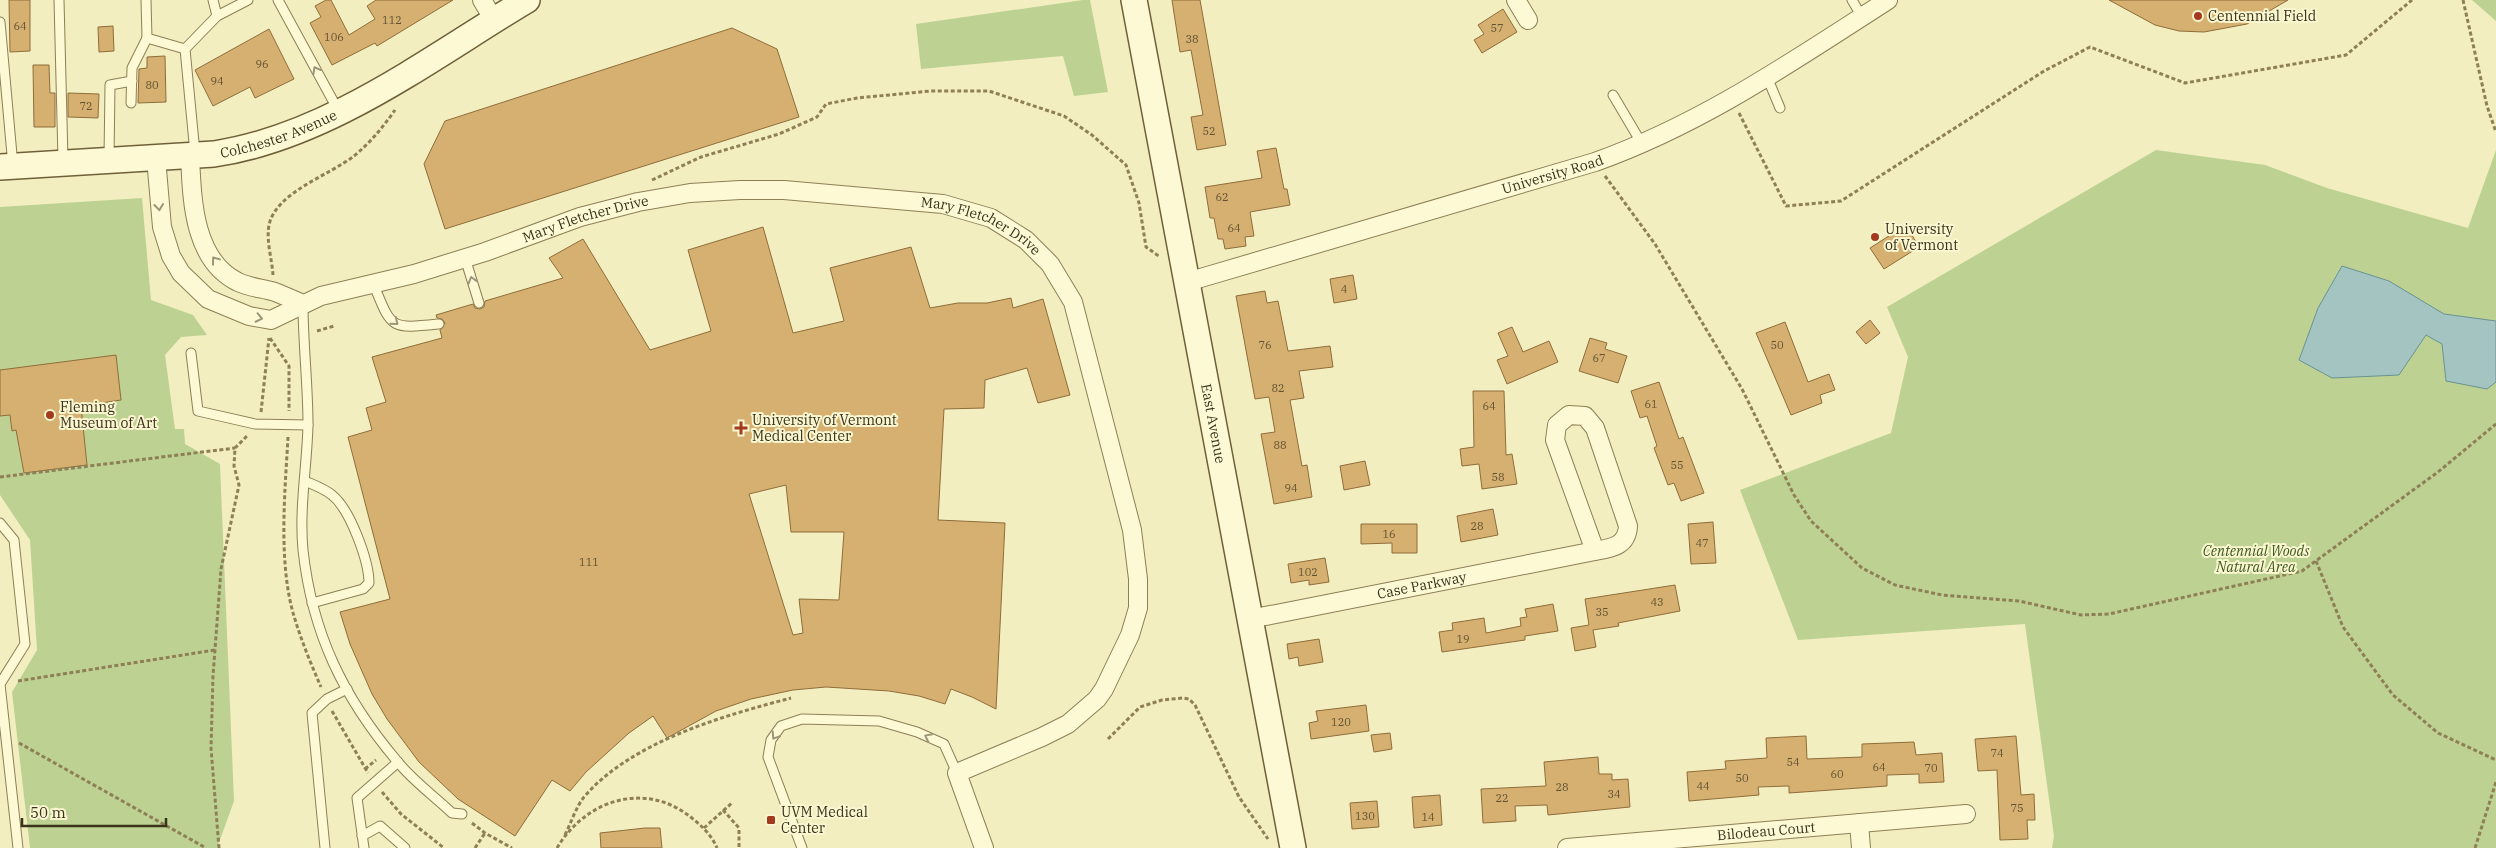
<svg xmlns="http://www.w3.org/2000/svg" width="2496" height="848" viewBox="0 0 2496 848" font-family="'IBM Plex Serif',serif">
<rect width="100%" height="100%" fill="#f2eec0"/>
<!-- green -->
<g fill="#bdd292">
<polygon points="1083,0 1090,0 1108,92 1074,96 1063,56 921,69 916,24"/>
<polygon points="2472,0 2496,0 2496,21"/>
<polygon points="2156,150 2265,165 2327,188 2468,228 2496,150 2496,848 2052,848 2054,836 2025,624 1798,640 1740,490 1891,433 1908,357 1887,307"/>
<polygon points="142,198 151,300 193,315 207,335 181,337 165,355 175,429 184,429 185,444 220,464 234,801 217,848 30,848 12,692 37,650 30,540 0,495 0,207"/>
</g>
<!-- water -->
<polygon fill="#a3c4c1" stroke="#699392" points="2342,266 2389,281 2444,314 2496,321 2496,382 2487,389 2446,381 2442,344 2426,335 2399,375 2332,378 2299,360 2318,308"/>
<!-- building -->
<g fill="#d5b071" stroke="#8f6d39" fill-rule="evenodd">
<polygon points="9,0 30,0 30,51 10,52"/>
<polygon points="326,0 331,0 349,35 375,19 367,6 376,0 453,0 377,46 375,43 332,65 310,23 321,17 315,6"/>
<polygon points="1172,0 1200,0 1226,145 1197,150 1191,117 1203,115 1191,50 1180,52"/>
<polygon points="2109,0 2288,0 2247,24 2204,32 2179,31 2155,25"/>
<polygon points="1503,9 1517,32 1482,53 1474,40 1484,34 1478,25"/>
<polygon points="113,26 114,51 99,52 98,27"/>
<polygon points="732,28 777,49 799,117 445,229 424,164 445,121"/>
<polygon points="269,29 294,79 255,98 250,87 213,106 195,70"/>
<polygon points="165,56 166,102 138,103 139,69 147,68 147,57"/>
<polygon points="33,65 49,65 50,93 55,93 55,127 34,127"/>
<polygon points="68,93 99,94 98,118 68,117"/>
<polygon points="1276,148 1284,189 1287,189 1290,205 1250,212 1254,236 1245,237 1246,246 1225,249 1223,239 1218,239 1214,218 1210,218 1205,187 1262,178 1257,151"/>
<polygon points="1906,225 1919,247 1884,269 1870,248"/>
<path d="M763 227 793 333 844 321 830 268 911 247 930 308 958 303H987L1011 298 1013 308 1043 299 1070 395 1038 403 1027 368 985 380 984 408 944 409 938 520 1005 523 996 709 972 697 951 689 945 704 919 696 889 691 826 687 793 690 751 699 716 711 667 738 653 716 629 733 586 772 570 791 552 780 515 836 458 799 419 762 387 719 372 694 350 644 340 612 390 599 348 437 372 430 366 408 386 402 372 357 442 338 440 330 445 323 442 319 437 318 436 315 473 304 475 308 480 309 484 307 485 301 563 278 549 258 583 239 650 350 711 331 688 250ZM786 485 791 532H844L839 600 799 599 803 633 793 635 749 494Z"/>
<polygon points="1353,275 1357,299 1334,303 1330,279"/>
<polygon points="1265,291 1267,303 1278,301 1288,351 1330,346 1333,367 1299,371 1304,398 1290,400 1302,466 1307,465 1312,497 1274,504 1261,434 1275,432 1269,397 1255,399 1236,296"/>
<polygon points="1870,320 1880,333 1866,344 1856,332"/>
<polygon points="1785,322 1808,382 1829,374 1835,390 1820,395 1822,403 1791,415 1756,333"/>
<polygon points="1512,327 1523,352 1549,341 1558,362 1507,384 1497,360 1508,356 1498,333"/>
<polygon points="1590,338 1607,343 1605,349 1627,356 1618,383 1579,371"/>
<polygon points="116,355 121,400 81,406 87,465 24,473 16,430 12,431 10,415 0,416 0,370"/>
<polygon points="1659,382 1679,439 1683,437 1704,493 1681,501 1674,483 1668,485 1654,448 1657,446 1647,416 1640,418 1631,391"/>
<polygon points="1473,391 1504,391 1506,455 1512,454 1517,484 1482,489 1479,464 1462,466 1460,449 1474,447"/>
<polygon points="1365,461 1370,485 1344,490 1340,466"/>
<polygon points="1493,509 1498,535 1461,542 1457,516"/>
<polygon points="1713,522 1716,563 1691,564 1688,524"/>
<polygon points="1361,524 1417,524 1417,553 1392,553 1392,543 1361,544"/>
<polygon points="1325,558 1329,582 1309,585 1309,580 1291,583 1288,564"/>
<polygon points="1675,585 1680,611 1618,623 1619,626 1593,630 1596,647 1575,651 1571,628 1589,625 1585,599"/>
<polygon points="1553,604 1558,631 1525,636 1525,640 1442,652 1439,632 1453,630 1452,623 1484,618 1486,633 1521,626 1520,618 1527,617 1525,609"/>
<polygon points="1319,639 1323,662 1299,666 1298,657 1289,659 1287,644"/>
<polygon points="1366,705 1369,731 1311,739 1309,723 1318,721 1316,711"/>
<polygon points="1390,733 1392,749 1374,752 1371,735"/>
<polygon points="1806,736 1807,759 1862,757 1862,744 1914,742 1916,755 1942,753 1944,782 1919,783 1919,774 1887,775 1887,786 1789,793 1789,786 1758,787 1759,795 1689,801 1687,772 1726,769 1725,761 1767,758 1766,738"/>
<polygon points="2016,736 2021,795 2034,794 2035,820 2027,820 2028,839 2000,840 1997,770 1978,771 1975,739"/>
<polygon points="1598,757 1599,774 1612,774 1612,780 1628,779 1630,807 1548,815 1547,805 1515,806 1516,821 1483,823 1481,789 1546,786 1544,762"/>
<polygon points="1440,795 1442,825 1414,828 1412,797"/>
<polygon points="1377,801 1379,827 1352,829 1350,803"/>
<polygon points="645,828 660,828 662,848 601,848 600,833"/>
</g>
<g fill="none" stroke-linecap="round" stroke-linejoin="round">
<!-- lane casing -->
<g stroke="#8e7f56" stroke-width="11">
<g id="lane">
<polyline points="59,0 63,160"/>
<polyline points="146,0 147,38 185,49"/>
<polyline points="213,0 217,16"/>
<polyline points="278,0 338,110"/>
<polyline points="1852,0 1862,17"/>
<polyline points="0,22 13,166"/>
<polyline points="1767,77 1780,108"/>
<polyline points="1613,95 1642,144"/>
<polyline points="131,103 132,68 147,38"/>
<polyline points="195,153 185,49 217,16 248,0"/>
<polyline points="109,158 110,85 132,81"/>
<polyline points="465,258 479,303"/>
<path d="M373 283C392 329 389 329 439 324"/>
<path d="M303 304C303 344 308 384 308 425 307 466 299 509 303 550 312 633 343 697 397 761 412 780 434 796 452 813L462 814"/>
<polyline points="191,353 198,411 255,424 308,425"/>
<path d="M305 481C314 485 325 489 332 495 350 509 369 561 369 583L363 589 312 603"/>
<polyline points="0,523 14,540 25,644 0,684 18,848"/>
<polyline points="362,836 380,826 405,848"/>
<polyline points="325,848 312,713 327,699 347,689"/>
<polyline points="364,848 357,798 398,762"/>
<polyline points="802,848 768,757 771,740 781,726 802,719 879,721 917,732 944,744 957,773"/>
</g>
</g>
<!-- street casing -->
<g stroke="#8e7f56" stroke-width="20">
<g id="street">
<polyline points="482,0 494,20"/>
<polyline points="1516,0 1528,20"/>
<path d="M190 156C192 199 193 260 238 282 251 288 262 288 275 292 285 296 294 300 303 304"/>
<path id="s1" d="M156 158 162 227 171 256 181 273 208 299 249 316 271 320 321 296 414 274 485 252 580 217 638 202 690 193 740 190H784L943 204 991 218 1026 240 1050 264 1073 302 1132 530 1138 579V608L1130 635 1104 689 1097 699 1068 724 1042 737 957 773 984 848"/>
<path id="s2" d="M1187 282 1595 162C1702 124 1793 61 1888 0"/>
<path id="s3" d="M1249 619 1276 614 1595 551C1612 548 1627 546 1628 526L1595 428 1585 416 1569 415 1557 425 1555 440 1595 551"/>
<polyline points="1859,823 1861,848"/>
<path id="s4" d="M1567 848 1966 814"/>
</g>
</g>
<!-- secondary casing -->
<g stroke="#6f6039" stroke-width="28">
<g id="secondary">
<path id="s5" d="M1134 0 1293 848"/>
<path id="s6" d="M0 167 214 154C328 137 430 58 527 0"/>
</g>
</g>
<!-- path -->
<g stroke="#8e7f56" stroke-width="3" stroke-dasharray="4 2.5" stroke-linecap="butt">
<polyline points="2463,0 2487,106 2496,132"/>
<polyline points="1739,113 1786,206 1841,201 2044,71 2090,47 2185,83 2346,55 2412,0"/>
<polyline points="1605,176 1655,244 1742,389 1794,495 1811,521 1862,568 1895,585 1942,595 2019,601 2081,615 2109,614 2302,571 2438,472 2496,424"/>
<polyline points="652,180 701,157 779,134 817,117 826,104 857,98 931,91 989,91 1064,116 1092,135 1126,165 1139,203 1146,247 1160,257"/>
<path d="M273 275C272 259 266 241 269 225 276 192 330 175 354 156 371 142 383 127 395 110"/>
<polyline points="317,331 334,326"/>
<polyline points="270,338 289,366 289,411"/>
<polyline points="261,412 269,338"/>
<path d="M288 437C285 492 278 563 294 616 301 640 311 664 321 687"/>
<polyline points="0,477 235,448"/>
<polyline points="2316,561 2343,627 2393,695 2438,733 2496,760"/>
<polyline points="18,681 215,650"/>
<polyline points="332,711 368,773"/>
<polyline points="1108,739 1140,707 1162,700 1183,698 1189,699 1195,705 1239,797 1268,839"/>
<polyline points="19,743 206,848"/>
<polyline points="365,769 376,760"/>
<polyline points="382,792 401,814 444,848"/>
<polyline points="723,810 739,828 739,848"/>
<polyline points="472,823 485,833 512,848"/>
<polyline points="704,828 733,802"/>
<path d="M565 835C571 823 576 807 584 797 632 741 723 716 791 698"/>
<polyline points="219,848 211,748 213,676 221,569 239,485 234,466 235,448 248,435"/>
<polyline points="475,848 485,833"/>
<path d="M557 848C586 799 647 780 693 819 703 827 712 836 717 848"/>
<polyline points="2475,848 2496,782"/>
</g>
<!-- lane -->
<use href="#lane" stroke="#fcf9d4" stroke-width="9"/>
<!-- street -->
<use href="#street" stroke="#fcf9d4" stroke-width="18"/>
<!-- secondary -->
<use href="#secondary" stroke="#fcf9d4" stroke-width="25"/>
</g>
<!-- one-way arrows -->
<defs><path id="oneway-chevron" d="M-2-3.5L2.5 0L-2 3.5" fill="none" stroke-width="1.6" stroke-linecap="round" stroke-linejoin="round" transform="scale(1.25)"/></defs>
<g stroke="#9c9678">
<use href="#oneway-chevron" transform="translate(316 70) rotate(-119)"/>
<use href="#oneway-chevron" transform="translate(159 207) rotate(84)"/>
<use href="#oneway-chevron" transform="translate(215 260) rotate(-127)"/>
<use href="#oneway-chevron" transform="translate(472 280) rotate(-107)"/>
<use href="#oneway-chevron" transform="translate(259 318) rotate(12)"/>
<use href="#oneway-chevron" transform="translate(395 322) rotate(39)"/>
<use href="#oneway-chevron" transform="translate(775 736) rotate(123)"/>
<use href="#oneway-chevron" transform="translate(928 737) rotate(-154)"/>
</g>
<!-- markers -->
<g fill="#a33a1f" stroke="#f9f6d0" stroke-width="2">
<circle cx="2198" cy="16" r="5"/>
<circle cx="1875" cy="237" r="5"/>
<circle cx="50" cy="415" r="5"/>
<path d="M738.5 420.5h5v5h5v5h-5v5h-5v-5h-5v-5h5z"/>
<rect x="766" y="815" width="10" height="10" rx="2.5"/>
</g>
<g text-anchor="middle" dominant-baseline="central" stroke-width="4" stroke-linejoin="round" paint-order="stroke">
<!-- number labels -->
<g font-size="11" fill="#625231">
<text x="392" y="20">112</text>
<text x="20" y="26">64</text>
<text x="1497" y="28">57</text>
<text x="334" y="37">106</text>
<text x="1192" y="39">38</text>
<text x="262" y="64">96</text>
<text x="217" y="81">94</text>
<text x="152" y="85">80</text>
<text x="86" y="106">72</text>
<text x="1209" y="131">52</text>
<text x="1222" y="197">62</text>
<text x="1234" y="228">64</text>
<text x="1344" y="289">4</text>
<text x="1265" y="345">76</text>
<text x="1777" y="345">50</text>
<text x="1599" y="358">67</text>
<text x="1278" y="388">82</text>
<text x="1651" y="404">61</text>
<text x="1489" y="406">64</text>
<text x="1280" y="445">88</text>
<text x="1677" y="465">55</text>
<text x="1498" y="477">58</text>
<text x="1291" y="488">94</text>
<text x="1477" y="526">28</text>
<text x="1389" y="534">16</text>
<text x="1702" y="543">47</text>
<text x="589" y="562">111</text>
<text x="1308" y="572">102</text>
<text x="1657" y="602">43</text>
<text x="1602" y="612">35</text>
<text x="1463" y="639">19</text>
<text x="1341" y="722">120</text>
<text x="1997" y="753">74</text>
<text x="1793" y="762">54</text>
<text x="1879" y="767">64</text>
<text x="1931" y="768">70</text>
<text x="1837" y="774">60</text>
<text x="1742" y="778">50</text>
<text x="1703" y="786">44</text>
<text x="1562" y="787">28</text>
<text x="1614" y="794">34</text>
<text x="1502" y="798">22</text>
<text x="2017" y="808">75</text>
<text x="1365" y="816">130</text>
<text x="1428" y="817">14</text>
</g>
<!-- poi labels -->
<g font-size="14" fill="#3b321c" stroke="#f9f6d0" text-anchor="start">
<text x="2208" y="16">Centennial Field</text>
<text x="1885" y="229">University<tspan x="1885" dy="16">of Vermont</tspan></text>
<text x="60" y="407">Fleming<tspan x="60" dy="16">Museum of Art</tspan></text>
<text x="752" y="420">University of Vermont<tspan x="752" dy="16">Medical Center</tspan></text>
<text x="781" y="812">UVM Medical<tspan x="781" dy="16">Center</tspan></text>
</g>
<!-- street labels -->
<g font-size="14" fill="#3b321c" stroke="#f9f6d0">
<text stroke="none"><textPath href="#s6" startOffset="282">Colchester Avenue</textPath></text>
<text stroke="none"><textPath href="#s2" startOffset="381">University Road</textPath></text>
<text stroke="none"><textPath href="#s1" startOffset="555">Mary Fletcher Drive</textPath></text>
<text stroke="none"><textPath href="#s1" startOffset="960">Mary Fletcher Drive</textPath></text>
<text stroke="none"><textPath href="#s5" startOffset="431">East Avenue</textPath></text>
<text stroke="none"><textPath href="#s3" startOffset="176">Case Parkway</textPath></text>
<text stroke="none"><textPath href="#s4" startOffset="200">Bilodeau Court</textPath></text>
</g>
<!-- park labels -->
<g font-size="14" font-style="italic" fill="#3f5a20" stroke="#f9f6d0">
<text x="2256" y="551">Centennial Woods<tspan x="2256" dy="16">Natural Area</tspan></text>
</g>
</g>
<!-- scale -->
<path d="M22 818v8h144v-8" fill="none" stroke="#3b321c" stroke-width="2.5"/>
<text x="30" y="818" font-size="15" fill="#3b321c" stroke="#f9f6d0" stroke-width="4" paint-order="stroke">50 m</text>
</svg>
